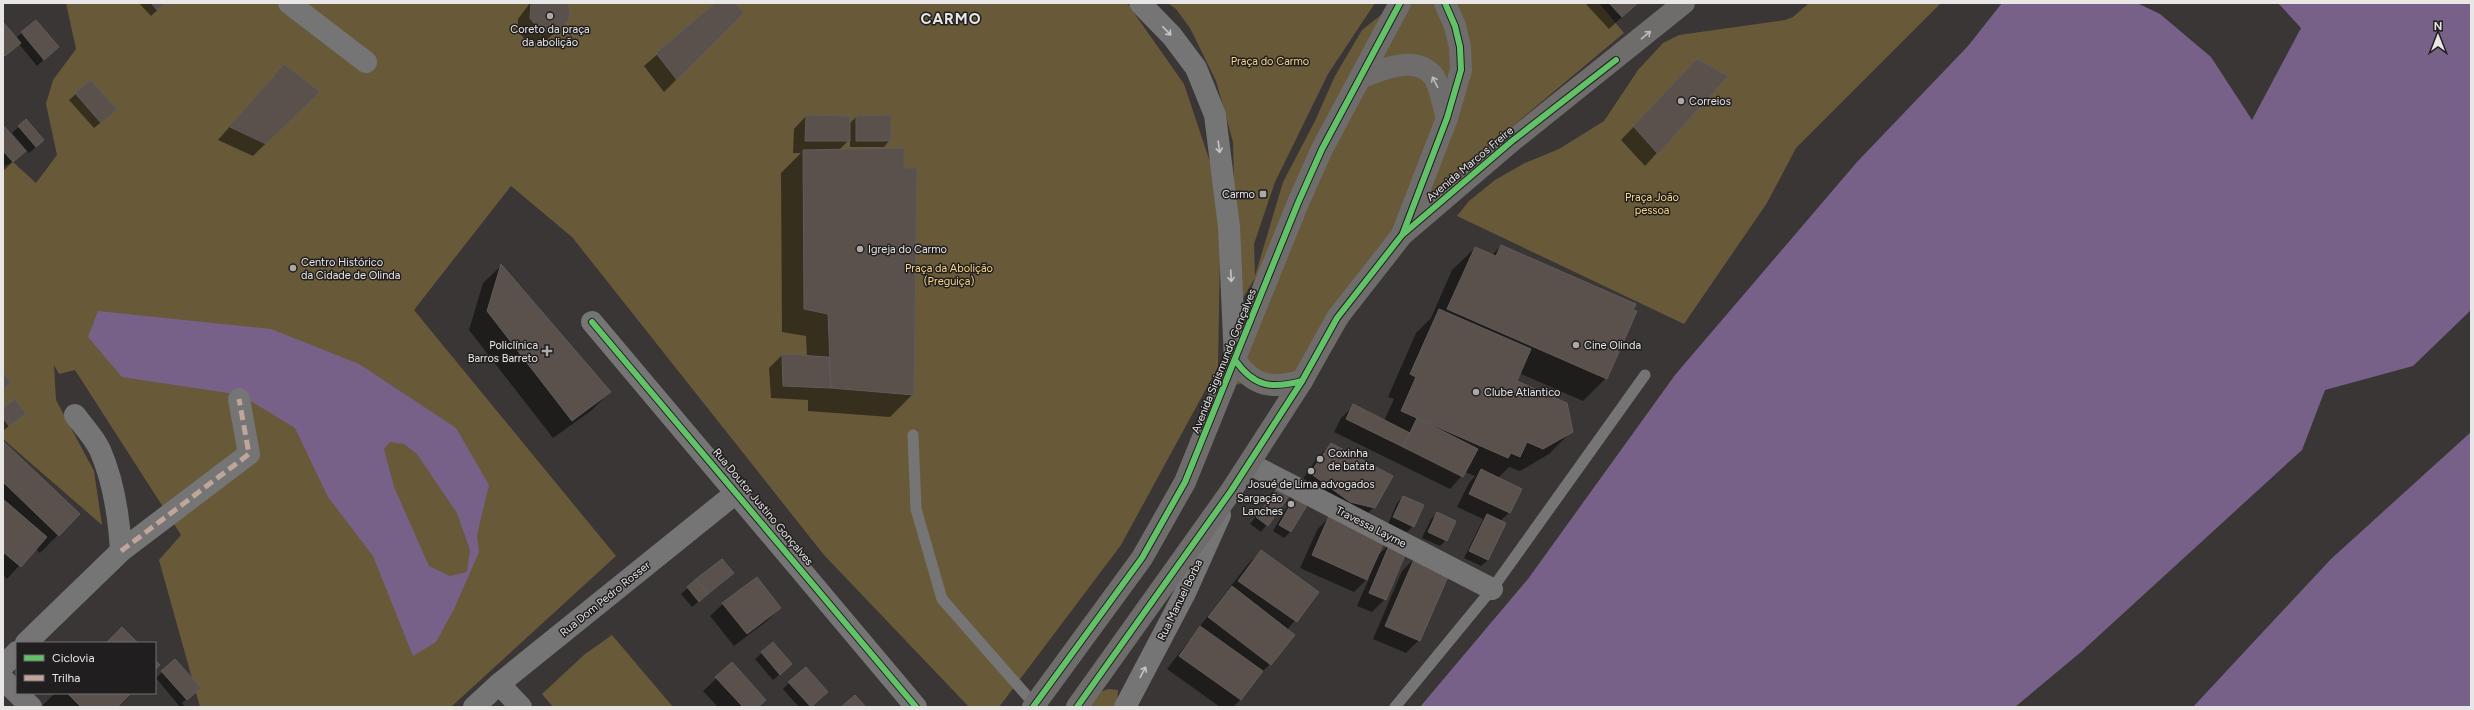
<svg xmlns="http://www.w3.org/2000/svg" width="2474" height="710" viewBox="0 0 2474 710" font-family="Figtree,sans-serif">
<rect width="100%" height="100%" fill="#3a3636"/>
<!-- green -->
<g fill="#685939">
<polygon points="66,3 1127,3 1184,84 1221,195 1218,367 1121,545 999,707 969,707 824,555 572,237 511,186 414,310 616,556 451,707 200,707 159,560 181,535 75,370 59,374 54,365 56,400 94,471 102,525 3,439 3,166 13,162 36,183 57,155 46,104 53,80 76,49"/>
<polygon points="1168,3 1375,3 1328,74 1275,182 1254,244 1255,276 1283,182 1315,121 1335,76 1362,30 1396,3 1599,3 1624,33 1417,206 1311,385 1251,381 1220,389 1232,356 1255,278 1237,308 1233,142 1216,81 1190,28 1176,9"/>
<polygon points="1809,3 1941,3 1796,148 1767,203 1684,324 1457,216 1469,201 1495,180 1525,163 1559,149 1604,121 1638,70 1663,43 1679,35 1785,20 1793,17"/>
<polygon points="612,635 673,707 553,707 542,694 585,654"/>
<polygon points="1108,689 1118,690 1117,707 1088,707 1100,692"/>
</g>
<!-- water -->
<g fill="#786188" fill-rule="evenodd">
<polygon points="2002,3 2137,3 2160,14 2211,57 2252,120 2301,28 2278,3 2471,3 2471,310 2413,366 2325,390 2302,450 2081,652 2015,707 1420,707 1528,579 1675,375 1857,162 1968,46"/>
<path d="M98 311 271 329 359 364 456 428 489 485 477 535 479 552 454 609 436 642 413 656 373 556 328 497 295 428 241 395 122 377 88 337ZM390 442 404 444 417 454 457 513 470 550 467 572 450 576 429 566 394 487 384 449Z"/>
<polygon points="2471,432 2471,707 2193,707 2331,559"/>
</g>
<!-- shadow -->
<g fill="#0007">
<polygon points="139,3 165,3 151,16"/>
<polygon points="530,3 567,3 569,14 563,26 544,42 532,43 526,41 518,31 518,19"/>
<polygon points="716,3 734,3 743,13 664,92 644,66"/>
<polygon points="1585,3 1637,3 1609,29"/>
<polygon points="35,21 58,47 37,66 19,44 3,58 3,24 15,39"/>
<polygon points="284,65 318,92 253,156 218,140"/>
<polygon points="1685,73 1727,76 1645,166 1621,140"/>
<polygon points="91,81 109,116 94,128 69,100"/>
<polygon points="806,116 849,124 856,117 890,140 884,147 850,147 850,139 839,150 913,394 890,417 808,411 808,400 771,398 769,368 782,355 807,356 806,336 782,332 781,173 801,153 793,153 794,129"/>
<polygon points="26,120 36,147 29,153 12,133"/>
<polygon points="3,126 24,151 3,171"/>
<polygon points="1501,246 1606,378 1583,401 1519,373 1516,381 1572,431 1549,454 1520,471 1509,467 1498,478 1521,489 1509,513 1500,521 1488,560 1481,566 1464,558 1483,519 1457,507 1469,483 1475,476 1465,472 1450,489 1334,432 1341,418 1354,406 1384,421 1394,399 1388,397 1416,333 1431,318 1452,270 1475,248 1492,255"/>
<polygon points="501,266 610,392 592,410 553,438 469,330 483,283"/>
<polygon points="3,409 25,413 3,431"/>
<polygon points="3,443 79,514 40,553 35,548 7,579 3,575"/>
<polygon points="1331,444 1374,507 1361,520 1298,486 1318,457"/>
<polygon points="1281,485 1291,492 1261,532 1250,524"/>
<polygon points="1296,496 1291,531 1284,538 1273,531 1290,502"/>
<polygon points="1403,497 1413,526 1407,532 1388,524 1397,503"/>
<polygon points="1438,513 1446,540 1440,546 1422,538 1431,519"/>
<polygon points="1329,517 1376,557 1392,542 1385,599 1372,612 1357,606 1370,576 1354,592 1300,568 1317,530"/>
<polygon points="1261,551 1318,592 1287,630 1270,664 1257,677 1240,700 1233,707 1220,707 1167,669 1248,564"/>
<polygon points="1415,558 1419,640 1406,653 1373,639 1402,571"/>
<polygon points="733,573 692,607 681,594 688,588"/>
<polygon points="723,604 780,608 767,621 734,646 710,616"/>
<polygon points="773,644 784,671 773,680 755,659"/>
<polygon points="732,664 758,707 718,707 703,691"/>
<polygon points="162,672 193,694 182,703 185,707 180,707 156,678"/>
<polygon points="789,683 821,698 810,707 799,707 783,689"/>
<polygon points="55,693 131,693 116,707 45,707 43,705"/>
</g>
<!-- building -->
<g fill="#5a514c" stroke="#5e5c5b">
<polygon points="151,3 166,3 157,10"/>
<polygon points="531,3 568,3 570,14 568,21 557,30 545,31 538,28 530,18"/>
<polygon points="715,3 735,3 744,13 677,80 656,53"/>
<polygon points="1609,3 1638,3 1622,17"/>
<polygon points="36,20 59,47 44,60 21,32"/>
<polygon points="3,22 21,43 5,56 3,53"/>
<polygon points="1697,59 1728,76 1658,154 1633,126"/>
<polygon points="284,64 320,92 266,144 230,127"/>
<polygon points="91,80 117,110 101,123 75,93"/>
<polygon points="806,115 850,116 850,141 805,141"/>
<polygon points="891,115 891,141 856,141 856,116"/>
<polygon points="26,119 44,140 36,147 18,126"/>
<polygon points="3,125 26,151 13,162 3,151"/>
<polygon points="904,148 904,168 917,168 914,395 831,388 828,314 804,309 803,150"/>
<polygon points="1501,245 1636,304 1633,310 1637,311 1607,379 1447,309 1475,247 1496,256"/>
<polygon points="501,264 611,392 572,421 487,311"/>
<polygon points="1439,309 1531,349 1517,381 1567,403 1573,432 1543,449 1527,442 1520,457 1511,453 1508,458 1401,411 1416,377 1410,374"/>
<polygon points="782,354 829,357 831,388 783,386"/>
<polygon points="3,372 11,383 3,389"/>
<polygon points="15,399 26,414 9,426 3,418 3,408"/>
<polygon points="1353,404 1410,433 1403,447 1346,419"/>
<polygon points="1417,418 1478,449 1463,477 1403,447"/>
<polygon points="3,441 80,514 59,536 3,482"/>
<polygon points="1331,443 1393,476 1375,508 1350,502 1310,473"/>
<polygon points="1481,469 1522,489 1510,513 1469,494"/>
<polygon points="1281,484 1292,492 1268,526 1256,517"/>
<polygon points="1296,495 1309,502 1291,532 1279,525"/>
<polygon points="1403,496 1424,505 1414,527 1393,517"/>
<polygon points="3,499 47,537 21,567 3,552"/>
<polygon points="1437,512 1456,521 1447,541 1428,532"/>
<polygon points="1487,514 1506,523 1488,560 1469,551"/>
<polygon points="1329,516 1385,540 1367,580 1312,555"/>
<polygon points="1391,541 1408,548 1386,600 1369,593"/>
<polygon points="1261,550 1319,592 1297,622 1238,581"/>
<polygon points="1415,557 1450,572 1420,641 1385,626"/>
<polygon points="722,559 734,573 708,594 696,579"/>
<polygon points="757,577 781,608 747,634 722,603"/>
<polygon points="696,579 708,594 699,602 687,587"/>
<polygon points="1232,586 1295,635 1271,665 1208,617"/>
<polygon points="1200,626 1263,671 1241,700 1179,656"/>
<polygon points="122,627 138,643 106,643"/>
<polygon points="773,642 792,664 780,675 761,652"/>
<polygon points="175,659 201,688 187,700 161,671"/>
<polygon points="155,660 160,665 155,670"/>
<polygon points="732,662 766,700 758,707 743,707 715,677"/>
<polygon points="806,667 828,692 811,707 788,682"/>
<polygon points="67,693 131,693 117,707 81,707"/>
<polygon points="855,695 866,707 841,707"/>
</g>
<g fill="none" stroke-linecap="round" stroke-linejoin="round">
<!-- lane -->
<g stroke="#767575" stroke-width="11">
<polyline points="913,435 916,509 942,599 1035,705"/>
<polyline points="1395,707 1492,589 1645,375"/>
</g>
<!-- street -->
<g stroke="#767575" stroke-width="22">
<polyline points="289,3 366,62"/>
<polyline points="1140,3 1172,36 1196,68 1215,115 1229,227 1235,360"/>
<polyline points="592,322 916,707"/>
<path d="M75 415C83 426 94 437 100 450 114 482 119 516 121 551"/>
<polyline points="1250,464 1492,589"/>
<polyline points="26,643 121,551 249,454 239,399"/>
<polyline points="3,666 17,652"/>
<polyline points="3,679 31,707"/>
<polyline points="499,684 521,707"/>
<polyline points="474,707 499,684 737,492"/>
<polyline points="1125,707 1185,593 1220,515"/>
</g>
<!-- primary -->
<g stroke="#6f6c6c" stroke-width="22">
<path d="M1362 77C1383 69 1417 54 1434 77 1441 88 1443 106 1447 118"/>
<polyline points="1403,232 1447,118 1461,70 1460,47 1455,26 1445,3"/>
<path d="M1235 360C1254 387 1271 389 1302 381"/>
<polyline points="1033,707 1142,558 1185,482 1298,203 1322,149 1400,3"/>
<polyline points="1077,707 1231,491 1302,381 1337,318 1402,235 1512,141 1684,3"/>
</g>
<!-- quiet -->
<polyline stroke="#c0a59a" stroke-width="5" stroke-dasharray="10 5" stroke-linecap="butt" points="121,551 249,454 239,399"/>
<!-- cycleway casing -->
<g stroke="#201e1e" stroke-width="8">
<g id="cycleway">
<polyline points="1403,233 1447,118 1461,70 1460,47 1455,26 1445,3"/>
<polyline points="592,322 916,707"/>
<path d="M1235 360C1254 387 1271 389 1302 381"/>
<polyline points="1033,707 1142,558 1185,482 1298,203 1322,149 1400,3"/>
<polyline points="1077,707 1231,491 1302,381 1337,318 1402,235 1512,141 1616,60"/>
</g>
</g>
<!-- cycleway -->
<use href="#cycleway" stroke="#61c268" stroke-width="6"/>
</g>
<!-- one-way arrows -->
<defs><path id="oneway-shaft" d="M-6 0H5M1.5-3L5.5 0L1.5 3" fill="none" stroke-width="1.6" stroke-linecap="round" stroke-linejoin="round"/></defs>
<g stroke="#c6c4c4">
<use href="#oneway-shaft" transform="translate(1167 31) rotate(46)"/>
<use href="#oneway-shaft" transform="translate(1219 147) rotate(82)"/>
<use href="#oneway-shaft" transform="translate(1231 276) rotate(87)"/>
<use href="#oneway-shaft" transform="translate(1143 672) rotate(-62)"/>
</g>
<g stroke="#bebbbb">
<use href="#oneway-shaft" transform="translate(1646 35) rotate(-40)"/>
<use href="#oneway-shaft" transform="translate(1435 82) rotate(-117)"/>
</g>
<!-- markers -->
<g fill="#aca8a8" stroke="#201e1e" stroke-width="1.5">
<circle cx="550" cy="16" r="4"/>
<circle cx="1681" cy="101" r="4"/>
<rect x="1259" y="190" width="8" height="8" rx="2"/>
<circle cx="860" cy="249" r="4"/>
<circle cx="293" cy="268" r="4"/>
<circle cx="1576" cy="345" r="4"/>
<path d="M545 345h4v4h4v4h-4v4h-4v-4h-4v-4h4z"/>
<circle cx="1476" cy="392" r="4"/>
<circle cx="1320" cy="459" r="4"/>
<circle cx="1311" cy="471" r="4"/>
<circle cx="1291" cy="504" r="4"/>
</g>
<g text-anchor="middle" dominant-baseline="central" stroke-width="3" stroke-linejoin="round" paint-order="stroke">
<!-- poi labels -->
<g font-size="11" fill="#e9e6e6" stroke="#201e1e" text-anchor="start">
<text x="550" y="29" text-anchor="middle">Coreto da praça<tspan x="550" dy="13">da abolição</tspan></text>
<text x="1689" y="101">Correios</text>
<text x="1255" y="194" text-anchor="end">Carmo</text>
<text x="868" y="249">Igreja do Carmo</text>
<text x="301" y="262">Centro Histórico<tspan x="301" dy="13">da Cidade de Olinda</tspan></text>
<text x="538" y="345" text-anchor="end">Policlínica<tspan x="538" dy="13">Barros Barreto</tspan></text>
<text x="1584" y="345">Cine Olinda</text>
<text x="1484" y="392">Clube Atlantico</text>
<text x="1328" y="453">Coxinha<tspan x="1328" dy="13">de batata</tspan></text>
<text x="1311" y="484" text-anchor="middle">Josué de Lima advogados</text>
<text x="1283" y="498" text-anchor="end">Sargação<tspan x="1283" dy="13">Lanches</tspan></text>
</g>
<!-- park labels -->
<g font-size="11" fill="#f8d689" stroke="#201e1e">
<text x="1270" y="61">Praça do Carmo</text>
<text x="1652" y="197">Praça João<tspan x="1652" dy="13">pessoa</tspan></text>
<text x="949" y="268">Praça da Abolição<tspan x="949" dy="13">(Preguiça)</tspan></text>
</g>
<!-- street labels -->
<g font-size="11" fill="#e9e6e6" stroke="#201e1e">
<text transform="translate(1470 164) rotate(-40)">Avenida Marcos Freire</text>
<text transform="translate(1224 361) rotate(-68)">Avenida Sigismundo Gonçalves</text>
<text transform="translate(763 507) rotate(50)">Rua Doutor Justino Gonçalves</text>
<text transform="translate(1371 527) rotate(27)">Travessa Layme</text>
<text transform="translate(605 599) rotate(-39)">Rua Dom Pedro Rosser</text>
<text transform="translate(1180 600) rotate(-64)">Rua Manuel Borba</text>
</g>
<!-- district labels -->
<g font-size="15" font-weight="bold" letter-spacing="1" fill="#e9e6e6" stroke="#201e1e">
<text x="951" y="19">CARMO</text>
</g>
</g>
<!-- border -->
<rect width="2474" height="710" fill="none" stroke="#e9e6e6" stroke-width="8"/>
<!-- legend -->
<rect x="16" y="642" width="140" height="52" fill="#201e1e" stroke="#706e6e"/>
<rect x="24" y="655" width="20" height="6" fill="#61c268" stroke="#706e6e"/>
<text x="52" y="662" font-size="12" fill="#e9e6e6">Ciclovia</text>
<rect x="24" y="675" width="20" height="6" fill="#c0a59a" stroke="#706e6e"/>
<text x="52" y="682" font-size="12" fill="#e9e6e6">Trilha</text>
<!-- north arrow -->
<g transform="translate(2438 36)" stroke="#201e1e" stroke-width="3" paint-order="stroke">
<path d="M0-3L7 15L0 10L-7 15Z" fill="#e9e6e6"/>
<text y="-6" font-size="11" font-weight="bold" text-anchor="middle" fill="#e9e6e6">N</text>
</g>
</svg>
